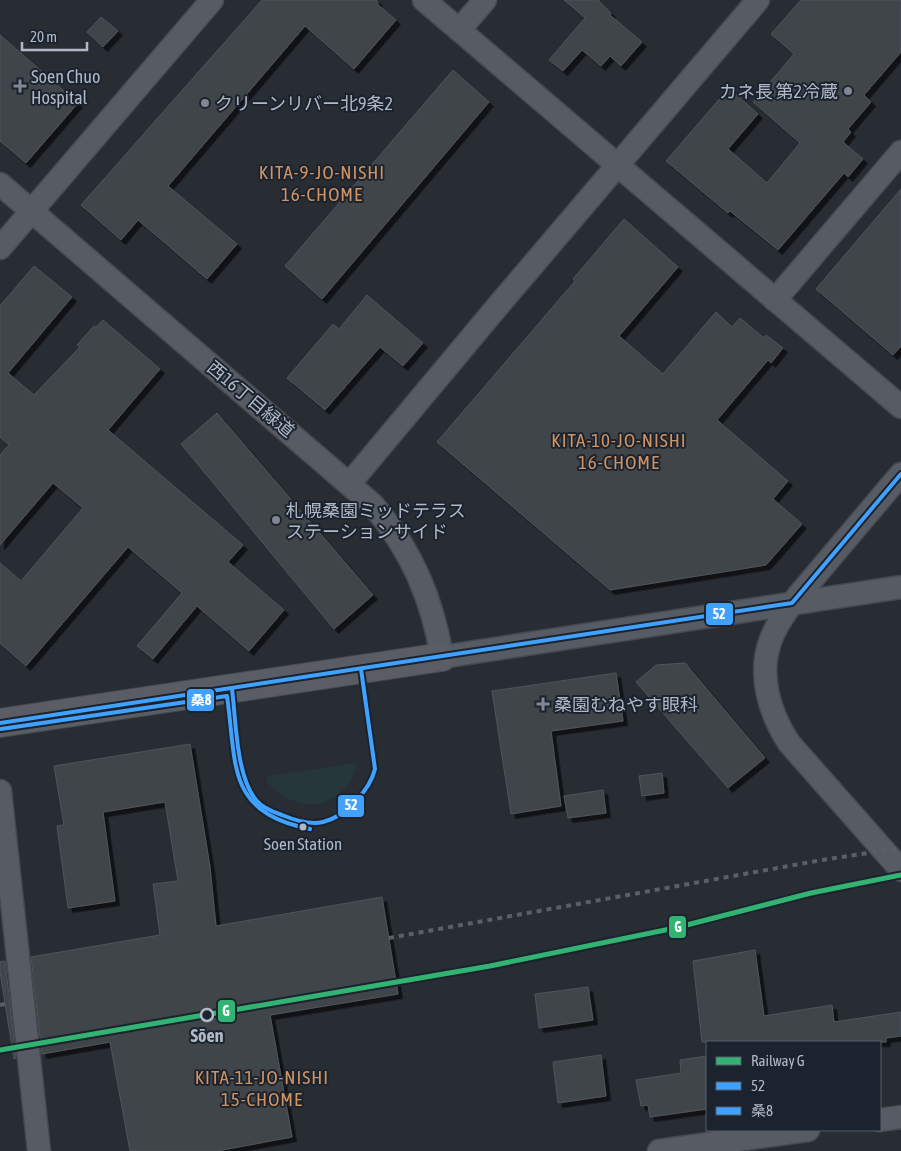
<svg xmlns="http://www.w3.org/2000/svg" width="901" height="1151" viewBox="0 0 901 1151" font-family="'Asap Condensed','Noto Sans JP',sans-serif">
<defs>
<filter id="shadow"><feDropShadow dx="4.5" dy="4.5" stdDeviation="0" flood-color="#0009"/></filter>
</defs>
<rect width="100%" height="100%" fill="#282d34"/>
<!-- green -->
<path fill="#25373a" d="M356 763C357 782 332 804 312 805 297 805 273 793 266 779L268 776Z"/>
<!-- building -->
<g fill="#3f444a" stroke="#50545c" filter="url(#shadow)">
<polygon points="262,0 377,0 377,4 396,20 354,69 305,26 168,186 237,244 207,279 138,220 121,240 81,205"/>
<polygon points="564,0 598,0 611,13 610,15 642,42 621,66 610,56 601,66 582,50 563,71 549,60 585,18"/>
<polygon points="801,0 901,0 901,52 864,95 871,102 848,129 851,132 843,142 863,159 848,177 844,173 778,250 730,211 728,213 666,161 729,88 758,114 728,149 767,183 800,143 753,102 794,54 771,34"/>
<polygon points="101,17 118,31 103,47 87,32"/>
<polygon points="0,35 78,103 26,163 0,141"/>
<polygon points="453,70 489,102 322,299 285,266"/>
<polygon points="901,189 901,346 893,355 816,289"/>
<polygon points="624,219 678,267 619,336 663,374 716,312 732,327 740,318 764,338 766,335 783,348 771,363 768,360 717,420 788,481 773,499 802,524 766,565 610,590 437,442 575,281 573,279"/>
<polygon points="34,266 72,297 8,373 34,395 80,347 77,345 94,326 96,327 103,320 160,369 108,430 243,545 228,562 284,610 249,651 197,606 153,659 137,646 182,593 128,547 26,666 0,643 0,563 21,581 83,508 53,483 0,545 0,455 9,445 0,437 0,306"/>
<polygon points="367,295 423,343 403,366 380,347 325,410 287,378 333,324 339,329"/>
<polygon points="217,413 373,595 334,629 181,444"/>
<polygon points="685,663 765,758 728,788 636,682 656,665"/>
<polygon points="616,673 623,721 551,731 561,806 511,814 492,691"/>
<polygon points="190,744 210,867 216,926 382,897 398,994 270,1015 292,1137 217,1151 130,1151 110,1042 42,1054 31,957 160,935 153,884 178,881 165,802 103,812 115,901 68,908 57,826 64,825 54,766"/>
<polygon points="662,773 664,793 642,796 639,776"/>
<polygon points="603,790 606,813 568,818 564,796"/>
<polygon points="755,950 764,1016 832,1005 834,1022 901,1012 901,1036 886,1038 886,1042 702,1042 693,961"/>
<polygon points="5,961 16,1058 14,1059 0,972 0,962"/>
<polygon points="588,987 593,1020 539,1028 535,994"/>
<polygon points="601,1055 606,1096 558,1103 553,1062"/>
<polygon points="707,1056 707,1109 650,1117 648,1105 641,1106 636,1080 681,1073 680,1060"/>
</g>
<g fill="none" stroke-linecap="round" stroke-linejoin="round">
<!-- minor casing -->
<g stroke="#46494f" stroke-width="25">
<g id="minor">
<polyline points="424,0 901,407"/>
<polyline points="459,30 485,0"/>
<path d="M0 184 372 504C411 549 432 598 442 657L901 587"/>
<polyline points="0,248 212,0"/>
<polyline points="775,300 901,152"/>
<path d="M901 474C874 506 847 538 820 570 803 590 778 617 770 642 758 676 770 714 789 743L901 870"/>
<polyline points="350,483 497,307 758,0"/>
<polyline points="0,791 39,1151"/>
<polyline points="880,1120 901,1117"/>
<polyline points="659,1151 808,1130"/>
</g>
</g>
<!-- major casing -->
<g stroke="#454951" stroke-width="30">
<polyline id="major" points="0,723 442,657"/>
</g>
<!-- minor -->
<use href="#minor" stroke="#575b63" stroke-width="22"/>
<!-- major -->
<use href="#major" stroke="#5a5e64" stroke-width="28"/>
<!-- rail -->
<g stroke="#5b5f66" stroke-width="4" stroke-dasharray="5 5" stroke-linecap="butt">
<polyline points="389,938 822,860 901,848"/>
<polyline points="0,1005 5,1004"/>
</g>
<!-- bus-1 casing -->
<g stroke="#1b232f" stroke-width="8">
<g id="bus-1">
<path d="M232 689C236 720 236 776 256 800 262 808 273 812 282 815 294 820 310 825 323 822 345 817 370 790 375 769L361 669"/>
<polyline points="0,723 792,603 901,474"/>
</g>
</g>
<!-- bus-2 casing -->
<g stroke="#1b232f" stroke-width="8">
<path id="bus-2" d="M1 729 227 696C237 766 226 812 310 829"/>
</g>
<!-- bus-1 -->
<use href="#bus-1" stroke="#40a1ff" stroke-width="4"/>
<!-- bus-2 -->
<use href="#bus-2" stroke="#40a1ff" stroke-width="4"/>
<!-- rail-1 casing -->
<g stroke="#1b232f" stroke-width="9">
<polyline id="rail-1" points="0,1050 490,966 675,928 811,893 901,875"/>
</g>
<!-- rail-1 -->
<use href="#rail-1" stroke="#32b372" stroke-width="5"/>
</g>
<!-- markers -->
<g fill="#818893" stroke="#1b232f" stroke-width="2">
<path d="M17.5 78.5h5v5h5v5h-5v5h-5v-5h-5v-5h5z"/>
<circle cx="848" cy="91" r="5"/>
<circle cx="205" cy="103" r="5"/>
<circle cx="276" cy="520" r="5"/>
<path d="M540.5 696.5h5v5h5v5h-5v5h-5v-5h-5v-5h5z"/>
</g>
<circle fill="#b1b9c6" stroke="#1b232f" stroke-width="2" cx="303" cy="827" r="4.5"/>
<circle fill="#1b232f" stroke="#b1b9c6" stroke-width="2.5" cx="207" cy="1015" r="6"/>
<g text-anchor="middle" dominant-baseline="central" stroke-width="4" stroke-linejoin="round" paint-order="stroke">
<!-- bus labels -->
<g font-size="17" fill="#b1b9c6" stroke="#1b232f">
<text x="303" y="844">Soen Station</text>
</g>
<!-- poi labels -->
<g font-size="18" fill="#b1b9c6" stroke="#1b232f" text-anchor="start">
<text x="31" y="76">Soen Chuo<tspan x="31" dy="21">Hospital</tspan></text>
<text x="838" y="91" text-anchor="end">カネ長 第2冷蔵</text>
<text x="215" y="103">クリーンリバー北9条2</text>
<text x="286" y="510">札幌桑園ミッドテラス<tspan x="286" dy="21">ステーションサイド</tspan></text>
<text x="554" y="704">桑園むねやす眼科</text>
</g>
<!-- street labels -->
<g font-size="18" fill="#b1b9c6" stroke="#1b232f">
<text transform="translate(251 399) rotate(40)">西16丁目緑道</text>
</g>
<!-- stop labels -->
<g font-size="18" font-weight="bold" fill="#b1b9c6" stroke="#1b232f">
<text x="207" y="1035">Sōen</text>
</g>
<!-- neighbourhood labels -->
<g font-size="19" letter-spacing="1" fill="#d29361" stroke="#1b232f">
<text x="322" y="172">KITA-9-JO-NISHI<tspan x="322" dy="22">16-CHOME</tspan></text>
<text x="619" y="440">KITA-10-JO-NISHI<tspan x="619" dy="22">16-CHOME</tspan></text>
<text x="262" y="1077">KITA-11-JO-NISHI<tspan x="262" dy="22">15-CHOME</tspan></text>
</g>
</g>
<g stroke="#1b232f" stroke-width="2">
<rect x="705" y="602" width="29" height="24" rx="5" fill="#40a1ff"/>
<rect x="186" y="688" width="29" height="24" rx="5" fill="#40a1ff"/>
<rect x="337" y="794" width="28" height="24" rx="5" fill="#40a1ff"/>
<rect x="668" y="915" width="19" height="24" rx="5" fill="#32b372"/>
<rect x="217" y="999" width="19" height="24" rx="5" fill="#32b372"/>
</g>
<g font-size="14" text-anchor="middle" font-weight="bold" fill="#fff">
<text x="719" y="619">52</text>
<text x="201" y="705">桑8</text>
<text x="351" y="810">52</text>
<text x="678" y="932">G</text>
<text x="226" y="1016">G</text>
</g>
<!-- legend -->
<rect x="706" y="1041" width="175" height="90" fill="#1b232f" stroke="#575f6b"/>
<rect x="716" y="1057" width="25" height="8" fill="#32b372" stroke="#575f6b"/>
<text x="751" y="1066" font-size="15" fill="#b1b9c6">Railway G</text>
<rect x="716" y="1082" width="25" height="8" fill="#40a1ff" stroke="#575f6b"/>
<text x="751" y="1091" font-size="15" fill="#b1b9c6">52</text>
<rect x="716" y="1107" width="25" height="8" fill="#40a1ff" stroke="#575f6b"/>
<text x="751" y="1116" font-size="15" fill="#b1b9c6">桑8</text>
<!-- scale -->
<path d="M22 42v8h65v-8" fill="none" stroke="#b1b9c6" stroke-width="2.5"/>
<text x="30" y="42" font-size="15" fill="#b1b9c6" stroke="#1b232f" stroke-width="4" paint-order="stroke">20 m</text>
</svg>
